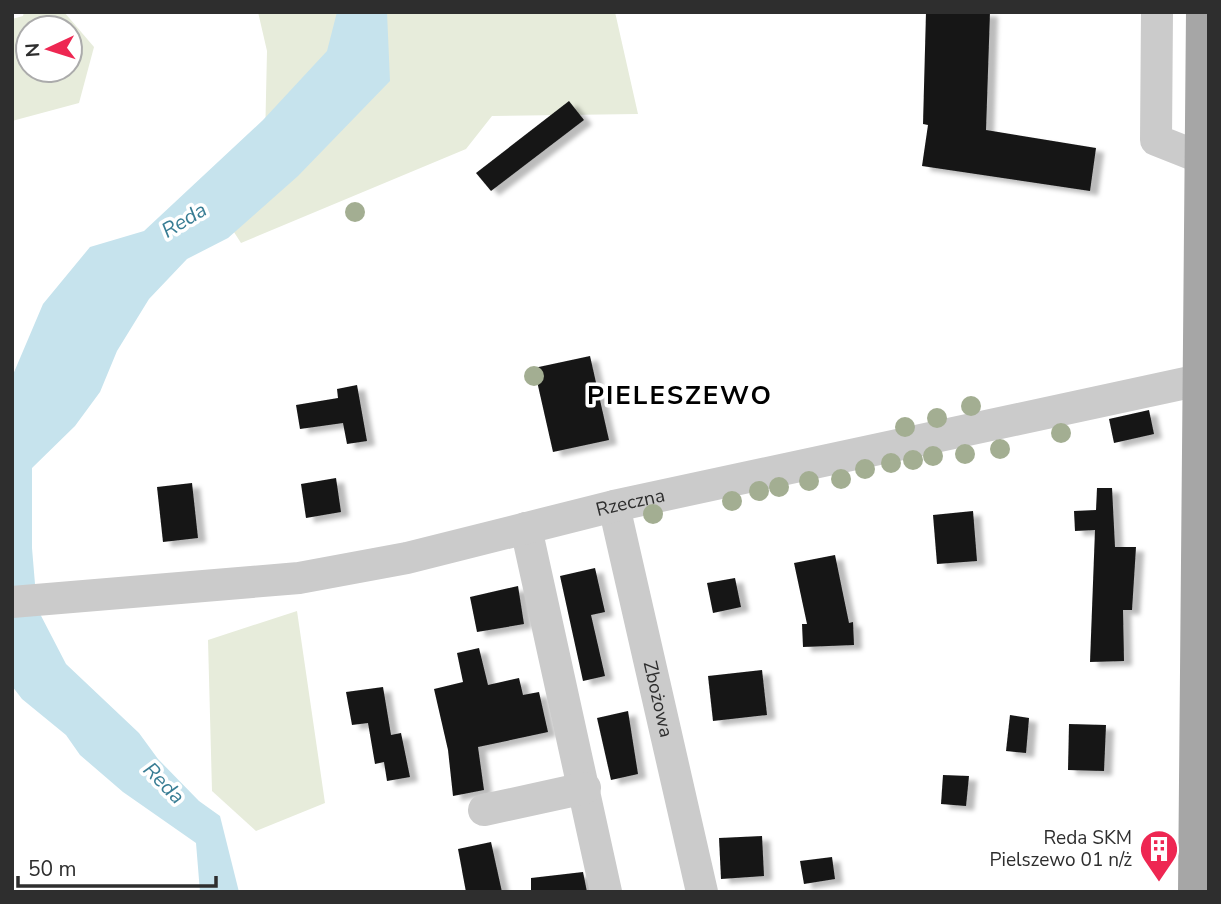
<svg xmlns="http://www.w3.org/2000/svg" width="1221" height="904" viewBox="0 0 1221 904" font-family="'Nunito Sans',sans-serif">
<defs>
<filter id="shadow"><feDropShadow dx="8" dy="4.5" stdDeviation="2" flood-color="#0004"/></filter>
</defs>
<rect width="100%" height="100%" fill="#fff"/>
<!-- green -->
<g fill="#e7ecdb" fill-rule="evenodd">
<path d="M24 12H64L94 47 79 103 12 121V19L23 16ZM28 28H70V70H28Z"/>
<polygon points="258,12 615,12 638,114 492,116 466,149 241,243 223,215 265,141 267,51"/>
<polygon points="297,611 325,803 256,831 212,791 208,640"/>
</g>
<!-- water -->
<polygon fill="#c6e3ed" points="337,12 387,12 390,81 298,176 228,238 187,259 149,299 117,351 100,392 75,426 32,468 32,548 37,608 66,664 139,733 158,759 199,801 220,816 239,892 200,892 196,843 123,792 80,755 66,735 22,699 12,686 12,377 43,304 90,247 144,231 263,120 327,51"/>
<!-- building -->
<g fill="#151515" filter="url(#shadow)">
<polygon points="926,12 990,12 986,130 1096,148 1090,191 922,166 928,125 923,124"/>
<polygon points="569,101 584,120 491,191 476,173"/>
<polygon points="590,356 609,440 553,452 534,368"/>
<polygon points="357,385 367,441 347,444 343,423 300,429 296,405 338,398 337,389"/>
<polygon points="1149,410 1154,434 1114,443 1109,419"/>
<polygon points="336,478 341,512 306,518 301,484"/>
<polygon points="192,483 198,538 163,542 157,487"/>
<polygon points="1097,488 1112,488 1115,547 1136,547 1132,610 1123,610 1124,661 1090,662 1095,530 1075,531 1074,511 1096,510"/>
<polygon points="973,511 977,561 937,564 933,515"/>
<polygon points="835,555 849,623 853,622 854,645 803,647 802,624 807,624 794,563"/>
<polygon points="595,568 605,612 591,615 605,676 583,681 560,576"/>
<polygon points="735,578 741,607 713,613 707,583"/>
<polygon points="518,586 524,624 477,632 470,597"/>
<polygon points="479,648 488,685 519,678 523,695 539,692 548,732 478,747 484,790 453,796 448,750 434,689 463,682 457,653"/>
<polygon points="762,670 767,715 713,721 708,676"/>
<polygon points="383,687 391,735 401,733 410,777 387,781 384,762 375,764 368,723 352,725 346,692"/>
<polygon points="628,711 638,774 611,780 597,718"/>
<polygon points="1010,715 1029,718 1026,753 1006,751"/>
<polygon points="1069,724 1106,725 1104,771 1068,770"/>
<polygon points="943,775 969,776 966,806 941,804"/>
<polygon points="762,836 764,876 721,879 719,838"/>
<polygon points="491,842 502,892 466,892 458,849"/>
<polygon points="832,857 835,879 804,884 800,861"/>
<polygon points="583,872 587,892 531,892 531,878"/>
</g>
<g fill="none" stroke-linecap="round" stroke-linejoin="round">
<!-- minor -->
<g stroke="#cbcbcb" stroke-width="32">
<polyline points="1157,12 1156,140 1209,161"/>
<path id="s1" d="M614 506 702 892"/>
<polyline points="526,528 606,892"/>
<path id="s2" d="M12 602 299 578 407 558 614 506 1209 378"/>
<polyline points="484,810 585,788"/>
</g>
<!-- major -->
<polyline stroke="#a6a6a6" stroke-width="38" points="1197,892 1205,12"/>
</g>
<!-- trees -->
<g fill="#a3ae92">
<circle cx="355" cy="212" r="10"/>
<circle cx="534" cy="376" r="10"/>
<circle cx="971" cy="406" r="10"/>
<circle cx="937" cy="418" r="10"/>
<circle cx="905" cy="427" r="10"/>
<circle cx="1061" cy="433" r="10"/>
<circle cx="1000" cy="449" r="10"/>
<circle cx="965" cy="454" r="10"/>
<circle cx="933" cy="456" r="10"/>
<circle cx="913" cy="460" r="10"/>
<circle cx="891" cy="463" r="10"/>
<circle cx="865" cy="469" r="10"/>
<circle cx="841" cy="479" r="10"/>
<circle cx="809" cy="481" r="10"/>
<circle cx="779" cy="487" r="10"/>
<circle cx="759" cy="491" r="10"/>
<circle cx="732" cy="501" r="10"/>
<circle cx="653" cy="514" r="10"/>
</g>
<!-- icons -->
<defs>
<g id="building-pin" transform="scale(2.0125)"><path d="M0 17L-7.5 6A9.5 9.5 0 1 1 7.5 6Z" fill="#ee2752" stroke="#fff"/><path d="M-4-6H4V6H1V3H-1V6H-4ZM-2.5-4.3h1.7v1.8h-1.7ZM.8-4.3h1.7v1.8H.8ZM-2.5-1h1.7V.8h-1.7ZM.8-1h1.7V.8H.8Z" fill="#fff"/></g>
</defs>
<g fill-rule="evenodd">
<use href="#building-pin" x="1159" y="849"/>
</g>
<g text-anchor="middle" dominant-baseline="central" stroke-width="7" stroke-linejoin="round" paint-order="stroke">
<!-- street labels -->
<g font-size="19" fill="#2e2e2e" stroke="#fff">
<text stroke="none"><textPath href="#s2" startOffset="628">Rzeczna</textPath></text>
<text stroke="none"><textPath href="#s1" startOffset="198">Zbożowa</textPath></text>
</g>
<!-- poi labels -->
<g font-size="19" fill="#2e2e2e" stroke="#fff" text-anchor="end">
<text x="1132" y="838">Reda SKM<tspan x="1132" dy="22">Pielszewo 01 n/ż</tspan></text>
</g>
<!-- water labels -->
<g font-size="21" font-style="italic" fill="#387d94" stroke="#fff">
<text transform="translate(184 220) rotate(-31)">Reda</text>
<text transform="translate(164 783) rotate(45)">Reda</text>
</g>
<!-- district labels -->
<g font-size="26" font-weight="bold" letter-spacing="2" fill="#000" stroke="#fff">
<text x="680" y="395">PIELESZEWO</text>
</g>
</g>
<!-- border -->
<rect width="1221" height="904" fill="none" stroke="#2e2e2e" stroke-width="28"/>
<!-- north arrow -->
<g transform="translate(49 49) rotate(266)"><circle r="33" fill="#ffffff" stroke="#ababab" stroke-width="2"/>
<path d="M0-5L12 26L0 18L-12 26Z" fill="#ee2752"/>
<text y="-10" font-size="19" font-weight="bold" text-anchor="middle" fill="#2e2e2e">N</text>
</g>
<!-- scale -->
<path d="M18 876v10h198v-10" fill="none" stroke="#2e2e2e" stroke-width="3.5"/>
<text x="28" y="876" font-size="21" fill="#2e2e2e" stroke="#ffffff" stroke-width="5" paint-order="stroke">50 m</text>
</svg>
